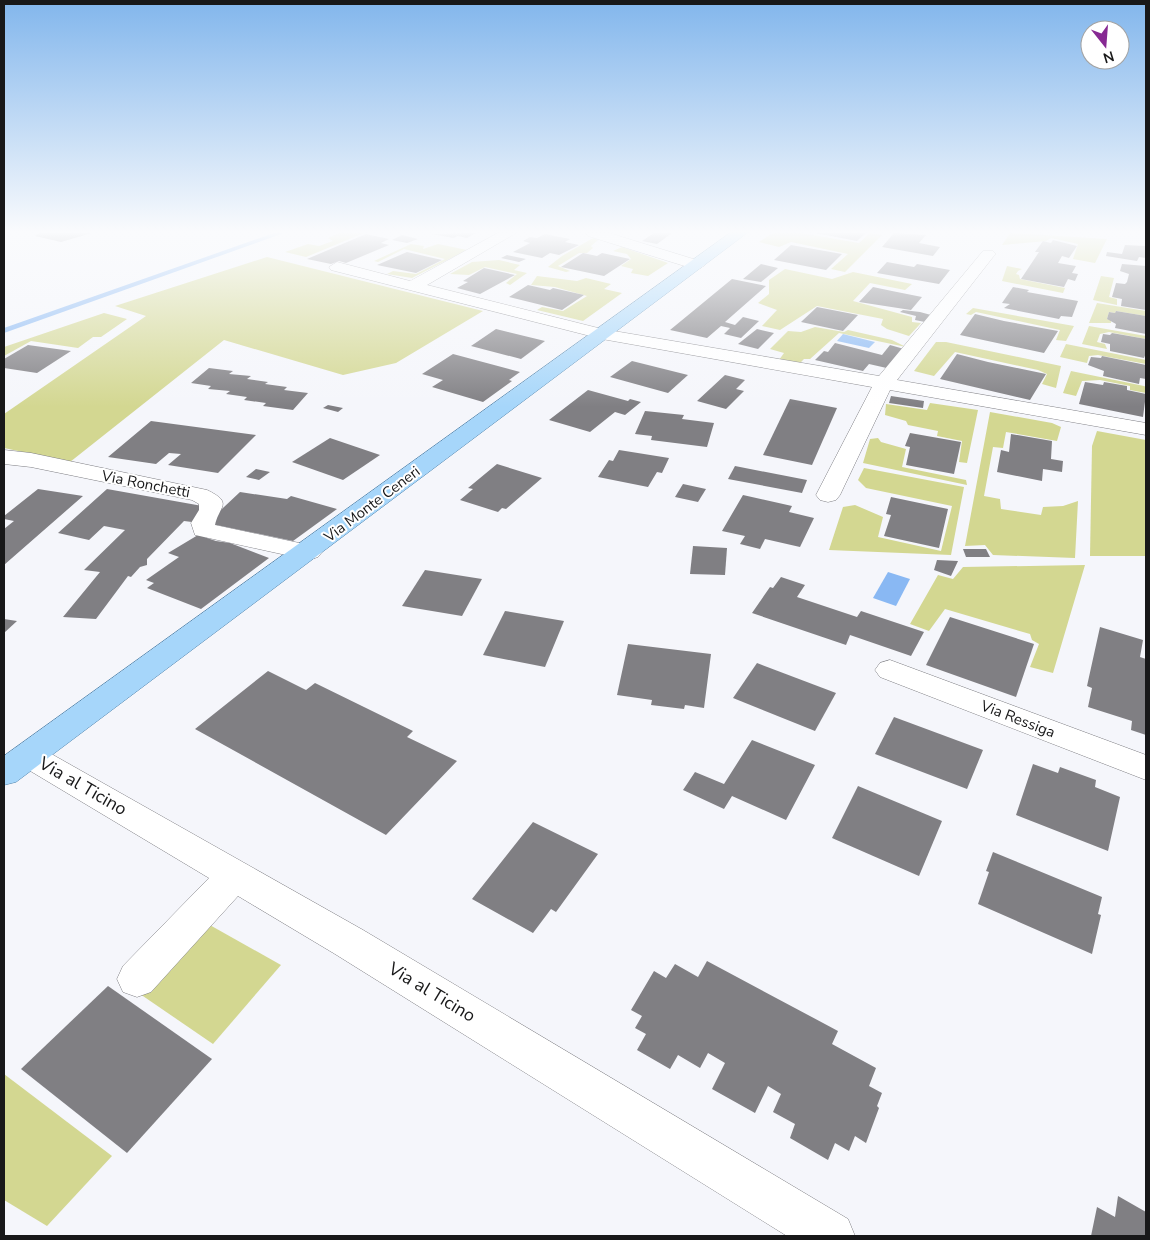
<svg xmlns="http://www.w3.org/2000/svg" width="1150" height="1240" viewBox="0 0 1150 1240" font-family="'Nunito Sans',sans-serif">
<rect width="100%" height="100%" fill="#f5f6fb"/>
<!-- green -->
<g fill="#d3d791">
<polygon points="339,233 364,233 306,257 285,252 308,244 319,246 333,241 328,238"/>
<polygon points="773,233 801,233 859,243 870,233 882,235 845,272 831,269 848,254 791,242 779,247 759,242"/>
<polygon points="1010,233 1107,239 1095,263 1073,259 1078,244 1051,238 1046,241 1002,245"/>
<polygon points="593,238 598,240 591,246 593,248 587,253 579,253 558,266 570,271 566,272 548,267 562,256"/>
<polygon points="411,244 424,246 423,249 438,244 467,250 412,278 387,274 393,271 416,274 445,259 404,249 378,262 374,261"/>
<polygon points="622,247 668,263 648,276 631,273 633,269 621,266 631,259 627,254 613,251"/>
<polygon points="267,257 483,311 396,363 343,375 224,340 70,462 4,448 4,414 146,316 115,306"/>
<polygon points="499,260 520,265 514,270 527,273 510,285 506,283 517,274 485,267 469,275 450,274 472,262"/>
<polygon points="1007,266 1022,269 1018,271 1016,274 1019,275 1020,279 1065,288 1063,293 1002,281"/>
<polygon points="785,269 832,279 853,272 912,284 905,290 870,283 853,301 912,317 912,322 921,323 909,336 887,329 881,325 883,319 817,306 780,330 762,326 777,310 758,303 769,294 769,280"/>
<polygon points="537,276 577,281 586,278 611,284 604,289 622,293 583,321 537,310 542,307 563,311 587,296 555,287 531,285"/>
<polygon points="1101,276 1114,278 1109,297 1117,299 1117,305 1093,300"/>
<polygon points="1097,303 1146,311 1146,316 1116,311 1115,313 1109,312 1107,319 1111,320 1111,323 1089,323"/>
<polygon points="973,308 1074,326 1066,341 1056,340 1060,330 976,312 971,315 966,314"/>
<polygon points="104,313 127,319 101,337 93,337 78,348 31,341 4,356 4,347"/>
<polygon points="1089,326 1146,336 1146,339 1109,332 1100,334 1097,342 1105,344 1107,349 1082,344"/>
<polygon points="815,327 844,332 848,330 892,340 906,347 839,333 810,359 804,359 799,364 779,360 784,353 770,349 788,331 801,332"/>
<polygon points="936,342 946,342 1061,366 1056,388 1042,384 1047,374 1038,370 955,352 934,376 914,371"/>
<polygon points="1066,344 1146,360 1146,364 1098,355 1089,356 1087,363 1060,357"/>
<polygon points="1071,371 1144,386 1146,387 1146,393 1130,390 1130,386 1100,380 1082,381 1076,396 1063,393"/>
<polygon points="930,403 978,410 967,463 959,462 962,441 937,436 938,431 908,425 906,421 885,415 886,404 927,410"/>
<polygon points="990,412 1052,423 1061,427 1057,441 1006,432 1003,448 993,447 984,496 1000,499 1001,509 1041,515 1043,507 1063,506 1078,501 1075,558 993,555 985,545 965,546"/>
<polygon points="1097,431 1146,440 1146,556 1090,556 1092,446"/>
<polygon points="878,438 881,442 906,449 902,467 966,480 967,485 863,463 870,439"/>
<polygon points="864,468 964,487 951,555 829,550 843,507 855,505 883,517 878,537 941,551 952,506 866,488 858,480"/>
<polygon points="1085,565 1053,673 1030,667 1039,644 1032,640 1030,634 945,609 929,631 910,624 938,575 953,579 963,567"/>
<polygon points="208,924 281,965 213,1044 140,994"/>
<polygon points="4,1074 112,1156 47,1226 4,1200"/>
</g>
<!-- water -->
<g fill="#89b8f3">
<polygon points="843,334 875,342 869,348 837,341"/>
<polygon points="888,572 910,579 896,606 873,598"/>
</g>
<g fill="none" stroke-linecap="round" stroke-linejoin="round">
<!-- stream -->
<polygon fill="#89b8f3" fill-rule="evenodd" points="274,233 284,233 4,333 4,328"/>
</g>
<!-- building -->
<g fill="#807f83">
<polygon points="39,233 92,233 61,242 35,236"/>
<polygon points="476,233 467,238 458,236 453,238 432,234"/>
<polygon points="654,233 672,233 657,244 642,241"/>
<polygon points="815,233 866,233 857,241"/>
<polygon points="894,233 926,235 919,243 940,247 933,256 882,247"/>
<polygon points="366,234 389,239 381,243 389,245 346,263 339,261 331,264 307,259"/>
<polygon points="545,234 570,239 565,242 579,245 559,255 550,253 542,258 513,252 530,243 523,241 530,237 537,238"/>
<polygon points="402,235 418,239 407,243 392,240"/>
<polygon points="1053,240 1077,246 1069,258 1062,256 1058,263 1076,266 1072,273 1078,274 1075,281 1068,279 1064,287 1021,279 1039,252 1035,252 1043,241 1051,243"/>
<polygon points="791,245 842,254 826,270 774,260"/>
<polygon points="1125,245 1146,246 1146,258 1139,257 1137,261 1106,256 1107,252 1122,254"/>
<polygon points="407,252 442,260 416,273 377,265"/>
<polygon points="583,253 597,256 602,253 630,259 604,276 561,267"/>
<polygon points="507,255 526,259 519,262 501,258"/>
<polygon points="887,262 914,267 917,264 950,270 939,284 877,273"/>
<polygon points="761,264 778,268 761,282 743,279"/>
<polygon points="1122,264 1146,266 1146,310 1121,306 1122,299 1112,297 1116,283 1125,284 1127,282 1129,274 1120,271"/>
<polygon points="484,268 515,275 480,294 457,288 468,282 463,281"/>
<polygon points="732,279 766,286 725,322 735,325 743,317 759,321 741,338 724,334 730,328 721,326 707,338 670,330"/>
<polygon points="528,285 550,290 553,288 584,295 562,310 509,297"/>
<polygon points="873,287 892,291 922,297 911,310 859,302"/>
<polygon points="1013,287 1029,290 1027,292 1078,301 1072,317 1061,316 1059,319 1004,308 1010,304 1002,303"/>
<polygon points="817,307 858,315 843,331 801,322"/>
<polygon points="903,310 920,312 931,315 925,322 915,320 916,316 900,312"/>
<polygon points="1116,311 1146,316 1146,334 1115,328 1116,324 1107,319 1109,312 1115,313"/>
<polygon points="975,314 1004,321 1058,331 1044,353 960,335"/>
<polygon points="496,329 545,341 521,359 471,346"/>
<polygon points="757,329 774,333 758,349 738,344"/>
<polygon points="1112,333 1146,339 1146,353 1144,358 1110,351 1110,344 1101,342 1103,334 1110,335"/>
<polygon points="835,343 882,355 890,345 904,349 891,369 869,364 863,371 815,360 824,351 828,352"/>
<polygon points="28,345 71,351 37,373 4,368 4,359"/>
<polygon points="453,354 520,372 509,380 512,381 483,402 432,387 443,380 422,374"/>
<polygon points="957,354 988,362 1046,374 1030,400 940,379"/>
<polygon points="1102,356 1146,365 1146,379 1140,378 1139,384 1103,376 1104,371 1088,365 1091,357 1101,358"/>
<polygon points="632,361 688,375 668,393 610,377"/>
<polygon points="209,368 233,371 229,374 251,376 247,379 268,382 265,384 287,387 284,390 308,393 293,410 263,406 266,403 244,400 247,397 226,394 230,391 208,389 211,386 191,383"/>
<polygon points="725,375 745,380 736,389 744,391 726,409 697,401"/>
<polygon points="1085,382 1103,385 1104,382 1127,386 1127,390 1146,394 1143,417 1079,404"/>
<polygon points="588,390 628,401 630,399 641,402 625,415 615,412 590,432 549,420"/>
<polygon points="891,396 924,401 923,408 889,403"/>
<polygon points="790,399 837,408 812,465 763,455"/>
<polygon points="328,405 343,408 338,412 323,408"/>
<polygon points="645,411 684,415 682,419 714,423 707,447 651,440 652,436 635,434"/>
<polygon points="151,421 256,435 218,473 168,465 181,454 169,453 156,464 108,457"/>
<polygon points="910,433 961,442 954,474 906,465 910,447 905,446"/>
<polygon points="1011,434 1052,441 1051,459 1063,461 1062,472 1043,469 1042,481 997,472 1001,450 1009,452"/>
<polygon points="330,438 380,455 343,480 292,462"/>
<polygon points="619,450 669,458 662,473 657,472 648,487 598,477 609,460 613,461"/>
<polygon points="497,464 542,478 506,509 502,508 498,512 460,500 473,489 468,488"/>
<polygon points="735,466 807,480 802,493 728,479"/>
<polygon points="256,469 270,472 259,480 246,477"/>
<polygon points="683,484 706,489 698,502 675,497"/>
<polygon points="38,489 83,496 4,565 4,529 14,521 4,519 4,516"/>
<polygon points="107,489 208,507 192,522 184,521 147,559 147,565 140,567 131,577 128,576 96,619 63,617 100,572 84,570 125,530 104,526 89,540 58,533"/>
<polygon points="240,492 287,499 291,496 337,509 293,541 207,523"/>
<polygon points="743,495 792,506 789,512 814,518 800,547 765,539 760,549 740,544 745,536 722,531"/>
<polygon points="891,497 948,509 939,548 884,536 891,515 886,514"/>
<polygon points="198,535 216,541 230,543 269,558 201,609 147,588 154,583 146,580 179,557 168,553"/>
<polygon points="693,546 727,548 725,575 690,574"/>
<polygon points="963,549 986,549 990,557 966,557"/>
<polygon points="937,560 958,561 951,576 934,570"/>
<polygon points="425,570 482,579 462,616 402,606"/>
<polygon points="781,577 805,585 797,597 857,617 861,611 924,632 911,656 850,635 846,645 752,613 770,587 773,588"/>
<polygon points="505,611 564,621 545,667 483,655"/>
<polygon points="950,617 1034,644 1016,697 926,665"/>
<polygon points="4,619 17,621 4,633"/>
<polygon points="1100,627 1143,640 1140,657 1146,659 1146,735 1131,730 1132,721 1088,707 1092,688 1087,686"/>
<polygon points="628,644 711,654 704,708 685,705 684,709 651,705 652,700 617,695"/>
<polygon points="757,663 836,693 815,731 733,698"/>
<polygon points="268,671 306,690 315,683 413,731 407,737 457,761 386,835 195,729"/>
<polygon points="894,717 983,750 967,789 875,754"/>
<polygon points="752,740 815,765 786,820 732,796 724,809 683,790 695,772 724,784"/>
<polygon points="1033,764 1058,773 1060,767 1096,780 1095,787 1120,797 1108,851 1016,815"/>
<polygon points="858,786 942,821 919,876 832,838"/>
<polygon points="533,822 598,854 556,912 551,909 533,933 472,899"/>
<polygon points="993,852 1102,897 1098,914 1101,915 1092,954 978,904 989,872 986,871"/>
<polygon points="707,961 838,1031 832,1044 876,1068 869,1086 882,1093 877,1106 879,1108 866,1143 855,1136 849,1151 835,1143 828,1160 790,1138 795,1124 773,1112 781,1094 768,1086 755,1113 712,1089 725,1063 708,1053 700,1068 678,1055 670,1069 637,1050 646,1034 635,1028 642,1016 631,1010 654,971 666,978 675,964 698,977"/>
<polygon points="108,986 212,1059 127,1153 21,1069"/>
<polygon points="1118,1196 1146,1212 1146,1236 1091,1236 1097,1207 1115,1217"/>
</g>
<g fill="none" stroke-linecap="round" stroke-linejoin="round">
<!-- street casing -->
<g stroke="#7e7e83" stroke-width="1">
<g id="street">
<polygon points="498,233 516,233 427,285 602,329 879,376 983,251 993,251 996,254 993,257 897,380 1146,423 1146,435 890,390 840,495 836,500 828,502 820,500 816,495 872,387 602,339 331,270 329,267 337,262 410,281"/>
<polygon points="586,233 609,233 703,262 705,265 697,270 691,268 588,236"/>
<path d="M4 450 31 453 207 490C234 503 219 506 215 525L318 547 322 552 318 557 309 560 195 535 191 523 199 510V504L192 500 31 467 4 464Z"/>
<polygon points="890,660 1146,755 1146,780 880,677 875,670 880,663"/>
<polygon points="28,743 39,747 363,930 848,1219 855,1236 787,1236 335,954 238,896 151,992 137,997 123,992 117,979 123,966 209,878 17,763 12,755 17,747"/>
</g>
</g>
<!-- primary casing -->
<g stroke="#4e81a9" stroke-width="1">
<polygon id="primary" points="730,233 747,233 16,782 4,785 4,756"/>
</g>
<!-- street -->
<use href="#street" fill="#fff" fill-rule="evenodd"/>
<!-- primary -->
<use href="#primary" fill="#a6d6fa" fill-rule="evenodd"/>
</g>
<!-- sky -->
<linearGradient id="sky" x2="0" y2="1"><stop stop-color="#82b6ec"/><stop offset="0.57" stop-color="#fafbfd"/><stop offset="1" stop-color="#fafbfd" stop-opacity="0"/></linearGradient>
<rect width="1150" height="407" fill="url(#sky)"/>
<g text-anchor="middle" dominant-baseline="central" stroke-width="4" stroke-linejoin="round" paint-order="stroke">
<!-- street labels -->
<g font-size="15" fill="#181819" stroke="#fff">
<text transform="translate(146 484) rotate(11)">Via Ronchetti</text>
<text transform="translate(372 504) rotate(-37)">Via Monte Ceneri</text>
<text transform="translate(1018 719) rotate(21)">Via Ressiga</text>
</g>
<!-- near-street labels -->
<g font-size="18" fill="#181819" stroke="#fff">
<text transform="translate(83 786) rotate(30)">Via al Ticino</text>
<text transform="translate(432 992) rotate(31)">Via al Ticino</text>
</g>
</g>
<!-- border -->
<rect width="1150" height="1240" fill="none" stroke="#181819" stroke-width="10"/>
<!-- north arrow -->
<g transform="translate(1105 45) rotate(163)"><circle r="24" fill="#ffffff" stroke="#a3a3a3"/>
<path d="M0-4L9 19L0 12L-9 19Z" fill="#872993"/>
<text y="-8" font-size="14" font-weight="bold" text-anchor="middle" fill="#181819">N</text>
</g>
</svg>
